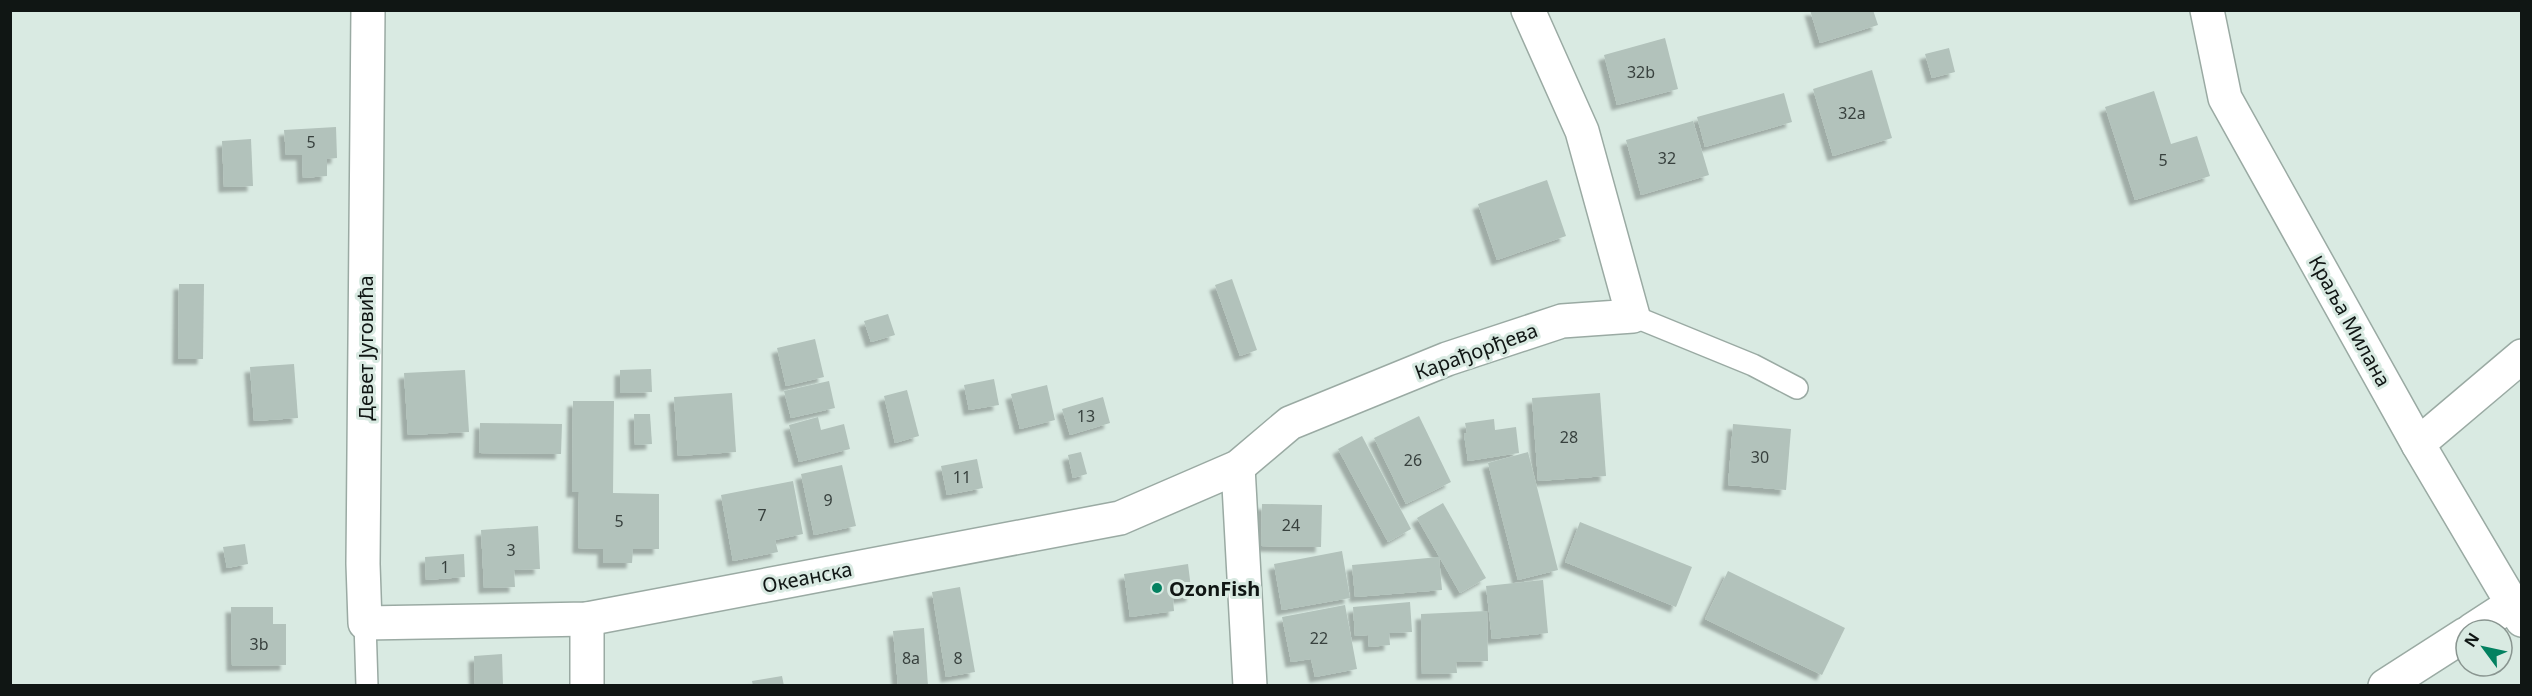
<svg xmlns="http://www.w3.org/2000/svg" width="2532" height="696" viewBox="0 0 2532 696" font-family="'Noto Sans',sans-serif">
<defs>
<filter id="shadow"><feDropShadow dx="-5.5" dy="5.5" stdDeviation="1.5" flood-color="#0004"/></filter>
</defs>
<rect width="100%" height="100%" fill="#d9eae2"/>
<!-- building -->
<g fill="#b2c2bb" filter="url(#shadow)">
<polygon points="1810,10 1873,10 1878,25 1820,43"/>
<polygon points="1665,38 1678,89 1617,105 1604,55"/>
<polygon points="1949,48 1955,72 1932,78 1925,54"/>
<polygon points="1872,70 1892,138 1833,156 1813,89"/>
<polygon points="2154,91 2171,144 2197,136 2210,176 2135,200 2105,107"/>
<polygon points="1784,93 1792,122 1705,147 1697,117"/>
<polygon points="1693,121 1709,175 1641,195 1626,140"/>
<polygon points="336,127 337,158 327,159 327,176 303,178 302,155 286,155 284,130"/>
<polygon points="251,139 253,186 224,187 222,141"/>
<polygon points="1547,180 1566,236 1497,260 1478,204"/>
<polygon points="1232,279 1257,350 1240,356 1215,285"/>
<polygon points="179,284 204,284 203,359 178,359"/>
<polygon points="888,314 895,335 871,342 864,321"/>
<polygon points="815,339 824,377 786,386 777,348"/>
<polygon points="294,364 298,418 254,421 250,367"/>
<polygon points="651,369 652,392 620,393 620,370"/>
<polygon points="465,370 469,432 408,435 404,373"/>
<polygon points="994,379 999,405 969,410 964,385"/>
<polygon points="829,381 835,408 791,418 784,391"/>
<polygon points="1047,385 1055,420 1020,429 1011,394"/>
<polygon points="907,390 919,436 895,443 884,396"/>
<polygon points="732,393 736,452 678,456 674,397"/>
<polygon points="1600,393 1606,476 1538,481 1532,398"/>
<polygon points="1103,397 1110,423 1070,435 1062,409"/>
<polygon points="573,401 614,401 613,493 659,494 659,549 633,549 632,563 603,563 603,549 578,548 579,492 572,492"/>
<polygon points="634,414 650,414 652,444 635,445"/>
<polygon points="1419,416 1451,482 1406,504 1374,438"/>
<polygon points="818,417 821,430 844,424 850,449 799,462 789,425"/>
<polygon points="1494,419 1495,430 1516,427 1519,453 1468,461 1464,434 1467,433 1465,423"/>
<polygon points="480,423 562,424 561,454 479,453"/>
<polygon points="1733,424 1791,429 1786,490 1728,485"/>
<polygon points="1362,436 1411,529 1388,542 1338,449"/>
<polygon points="1081,452 1087,474 1073,478 1068,455"/>
<polygon points="1528,452 1558,570 1518,580 1488,463"/>
<polygon points="977,459 983,488 947,495 941,466"/>
<polygon points="842,465 856,526 814,535 801,474"/>
<polygon points="793,481 803,534 775,540 778,552 733,561 721,495"/>
<polygon points="1443,503 1486,578 1460,593 1417,518"/>
<polygon points="1262,504 1322,505 1321,547 1261,546"/>
<polygon points="1580,522 1692,567 1676,607 1565,562"/>
<polygon points="538,526 540,569 514,570 515,587 484,588 481,530"/>
<polygon points="245,544 248,564 227,568 223,547"/>
<polygon points="1342,551 1350,598 1282,610 1274,564"/>
<polygon points="464,554 465,577 426,580 425,557"/>
<polygon points="1439,557 1442,590 1355,597 1352,565"/>
<polygon points="1188,564 1192,596 1173,599 1174,611 1130,617 1124,574"/>
<polygon points="1728,571 1845,628 1822,675 1705,619"/>
<polygon points="1543,580 1548,633 1492,639 1486,586"/>
<polygon points="960,587 975,672 946,677 932,592"/>
<polygon points="1410,602 1412,632 1389,633 1390,645 1369,647 1368,635 1355,636 1353,607"/>
<polygon points="1345,605 1357,669 1315,677 1311,659 1291,662 1282,617"/>
<polygon points="231,607 273,607 273,624 286,624 286,665 232,666"/>
<polygon points="1487,611 1488,661 1456,662 1457,673 1422,674 1421,614"/>
<polygon points="924,628 928,686 898,686 893,631"/>
<polygon points="502,654 503,686 475,686 474,656"/>
<polygon points="782,676 784,686 753,686 752,681"/>
</g>
<g fill="none" stroke-linecap="round" stroke-linejoin="round">
<!-- service casing -->
<g stroke="#9aaaa3" stroke-width="24">
<g id="service">
<polyline points="1633,316 1753,365 1797,388"/>
<polyline points="365,623 367,686"/>
</g>
</g>
<!-- minor casing -->
<g stroke="#9aaaa3" stroke-width="36">
<g id="minor">
<polyline points="368,10 363,564 365,623 587,619 1120,518 1238,467 1290,423 1447,359 1562,321 1633,316 1582,131 1528,10"/>
<polyline points="2207,10 2225,98 2418,444 2522,620"/>
<polyline points="2418,444 2522,356"/>
<polyline points="1238,467 1250,686"/>
<polyline points="587,619 587,686"/>
<polyline points="2472,630 2512,604"/>
<polyline points="2385,686 2466,634"/>
</g>
</g>
<!-- service -->
<use href="#service" stroke="#fff" stroke-width="21"/>
<!-- minor -->
<use href="#minor" stroke="#fff" stroke-width="33"/>
</g>
<!-- markers -->
<circle fill="#038160" stroke="#d9eae2" stroke-width="2" cx="1157" cy="588" r="6"/>
<g text-anchor="middle" dominant-baseline="central" stroke-width="6" stroke-linejoin="round" paint-order="stroke">
<!-- number labels -->
<g font-size="16" fill="#38413e">
<text x="1641" y="72">32b</text>
<text x="1852" y="113">32a</text>
<text x="311" y="142">5</text>
<text x="1667" y="158">32</text>
<text x="2163" y="160">5</text>
<text x="1086" y="416">13</text>
<text x="1569" y="437">28</text>
<text x="1760" y="457">30</text>
<text x="1413" y="460">26</text>
<text x="962" y="477">11</text>
<text x="828" y="500">9</text>
<text x="762" y="515">7</text>
<text x="619" y="521">5</text>
<text x="1291" y="525">24</text>
<text x="511" y="550">3</text>
<text x="445" y="567">1</text>
<text x="1319" y="638">22</text>
<text x="259" y="644">3b</text>
<text x="911" y="658">8a</text>
<text x="958" y="658">8</text>
</g>
<!-- street labels -->
<g font-size="20" fill="#101614" stroke="#d9eae2">
<text transform="translate(2350 321) rotate(61)">Краља Милана</text>
<text transform="translate(365 348) rotate(-90)">Девет Југовића</text>
<text transform="translate(1476 351) rotate(-20)">Карађорђева</text>
<text transform="translate(807 577) rotate(-11)">Океанска</text>
</g>
<!-- poi labels -->
<g font-size="20" font-weight="bold" fill="#101614" stroke="#d9eae2" text-anchor="start">
<text x="1169" y="588">OzonFish</text>
</g>
</g>
<!-- border -->
<rect width="2532" height="696" fill="none" stroke="#101614" stroke-width="24"/>
<!-- north arrow -->
<g transform="translate(2484 648) rotate(303)"><circle r="28" fill="#d9eae2" stroke="#899590" stroke-width="1.5"/>
<path d="M0-4.5L10 22L0 15L-10 22Z" fill="#038160"/>
<text y="-9" font-size="16" font-weight="bold" text-anchor="middle" fill="#101614">N</text>
</g>
</svg>
